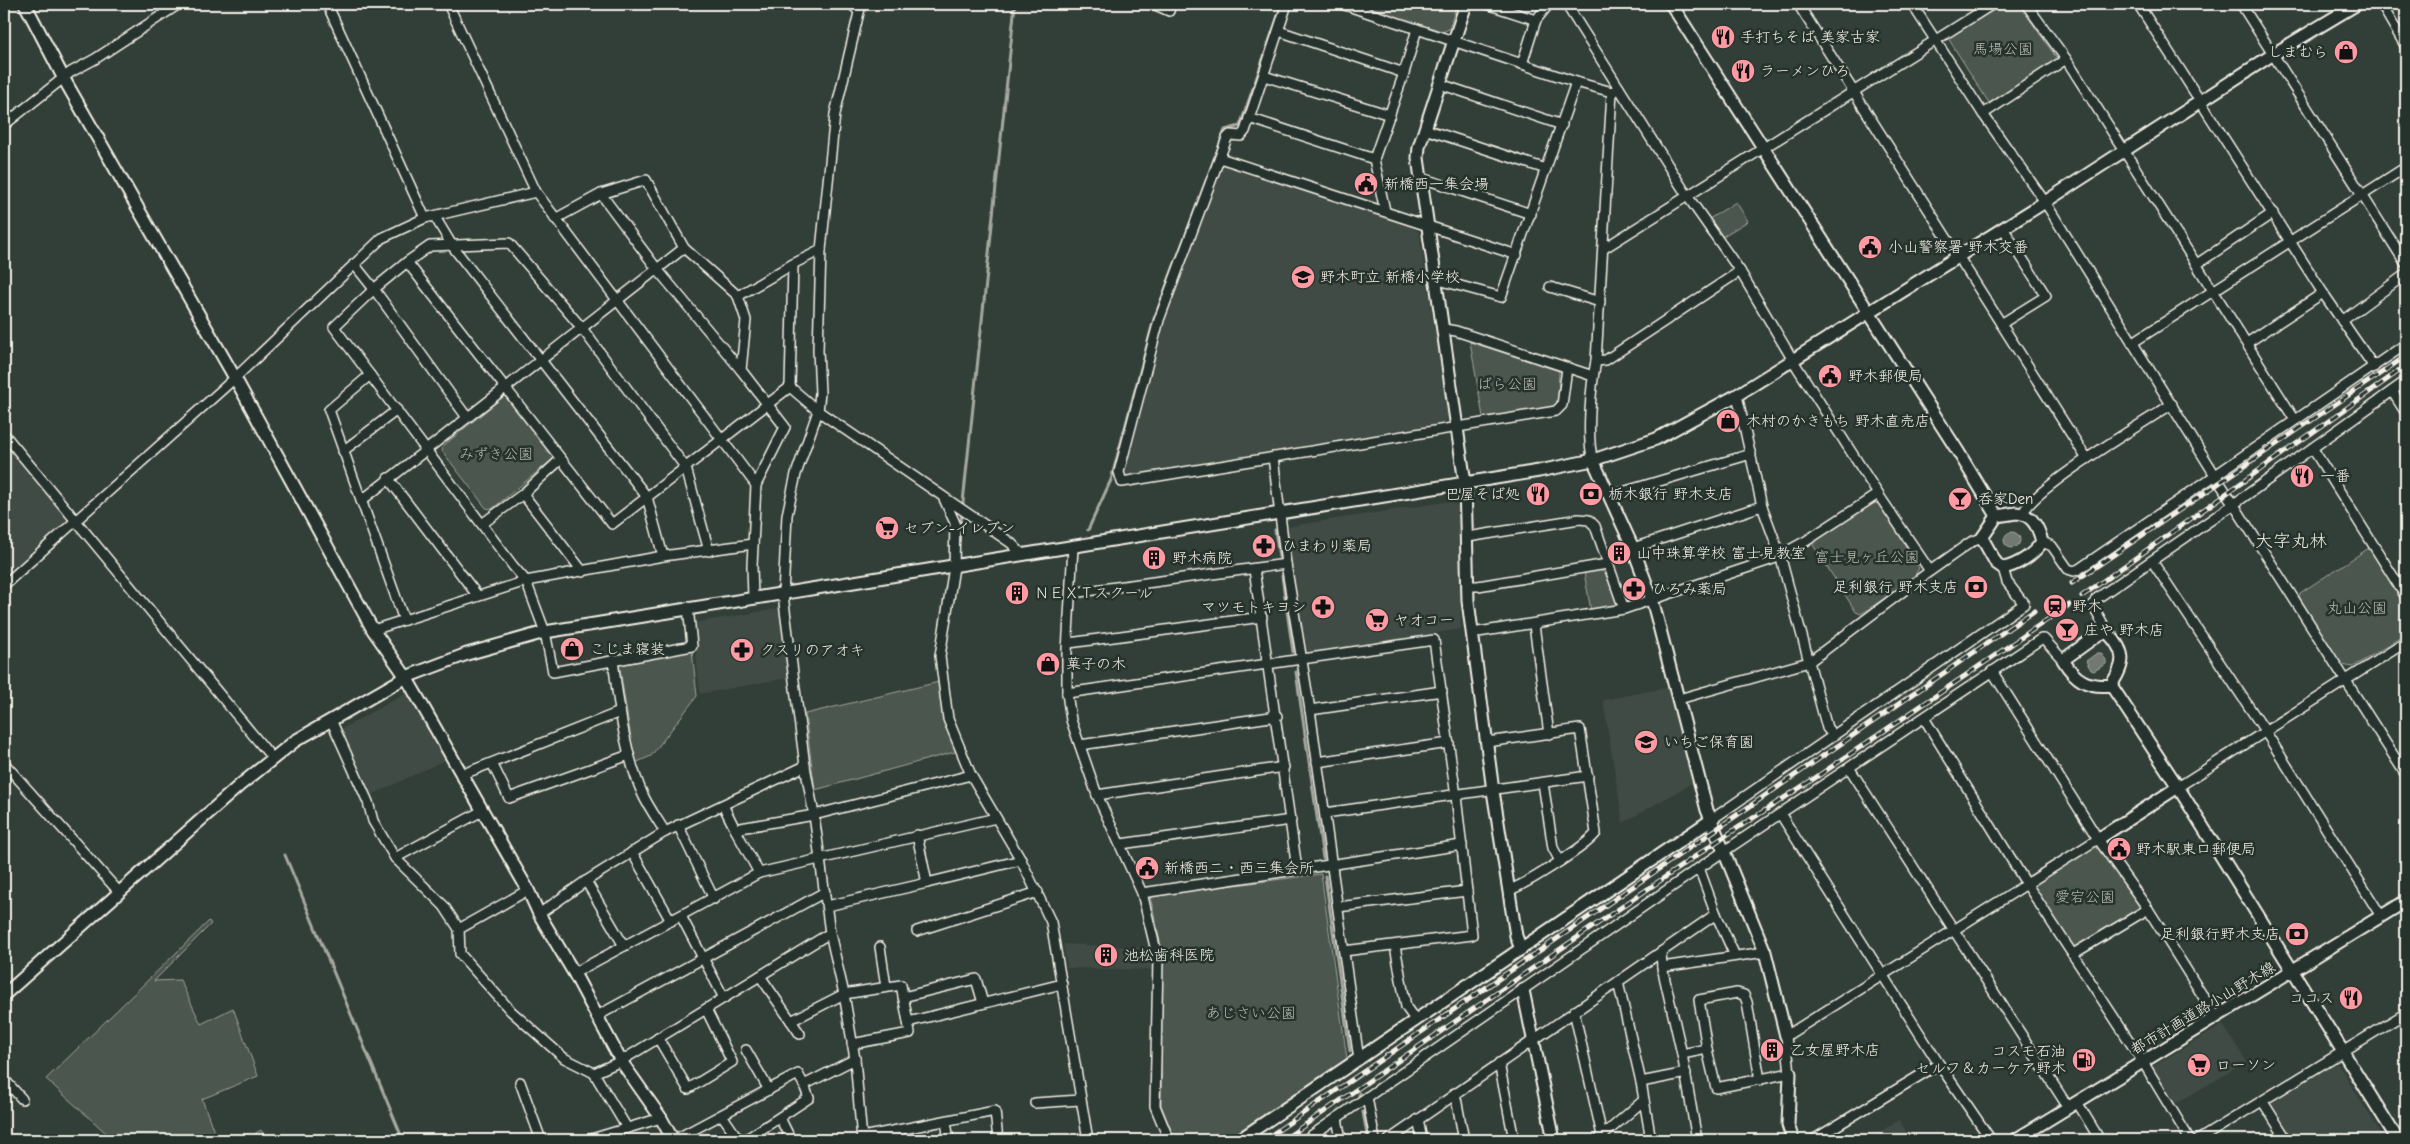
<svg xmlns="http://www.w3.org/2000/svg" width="2410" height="1144" viewBox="0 0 2410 1144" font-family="'Comic Neue','Klee One',sans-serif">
<rect width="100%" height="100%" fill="#323e38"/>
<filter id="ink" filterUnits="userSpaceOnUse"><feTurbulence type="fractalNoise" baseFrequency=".02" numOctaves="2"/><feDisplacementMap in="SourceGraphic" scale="10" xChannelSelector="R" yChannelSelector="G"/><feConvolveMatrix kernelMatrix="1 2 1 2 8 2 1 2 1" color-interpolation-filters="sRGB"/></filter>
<g filter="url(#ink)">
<!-- built -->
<g fill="#404b44">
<polygon points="1228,165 1403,222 1419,232 1449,417 1444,423 1130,478 1124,470 1162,323 1220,168"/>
<polygon points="4,442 67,520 4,576"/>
<polygon points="1452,501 1458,506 1461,629 1435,633 1430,638 1310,654 1303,649 1287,530 1291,526"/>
<polygon points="782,608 792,677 700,694 693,623"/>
<polygon points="1670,687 1692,783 1623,823 1603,700"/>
<polygon points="404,694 408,695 445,760 370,796 340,730"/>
<polygon points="1063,944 1153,948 1154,970 1067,968"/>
<polygon points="2223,1025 2247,1062 2173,1105 2152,1073 2152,1067"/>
<polygon points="2333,1064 2339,1065 2385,1140 2292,1140 2270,1106 2272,1100"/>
<polygon points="1899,1120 1912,1140 1867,1140"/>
</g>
<!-- green -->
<g fill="#4c564f" stroke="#a0a49c">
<polygon points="1356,4 1457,4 1449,29 1440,33"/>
<polygon points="2003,4 2019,4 2058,60 1989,103 1948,38"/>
<polygon points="1736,202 1748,221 1720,238 1709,219"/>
<polygon points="1470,342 1559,371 1558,401 1554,408 1483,417"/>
<polygon points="504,396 509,397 553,454 553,459 492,509 486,508 442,451 443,446"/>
<polygon points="1872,502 1881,505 1919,568 1913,579 1861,614 1856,612 1813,545 1813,540"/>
<polygon points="2369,548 2406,605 2406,634 2353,667 2342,665 2299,597 2300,593"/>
<polygon points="1597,569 1605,573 1617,601 1614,607 1591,611 1584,572"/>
<polygon points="692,651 697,696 651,756 635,763 619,664"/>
<polygon points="943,681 944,713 962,750 815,790 805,714"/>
<polygon points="2097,841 2142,909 2074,952 2027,884"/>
<polygon points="1321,874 1347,1059 1227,1140 1175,1140 1161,1105 1161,946 1150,896"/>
<polygon points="209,921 211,924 154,981 180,980 201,1024 233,1008 258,1076 202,1099 217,1140 114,1140 46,1079"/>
<polygon points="261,1130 268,1140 244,1140"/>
</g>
<!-- water -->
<g fill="#727972" stroke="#a6a9a1">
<circle cx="2012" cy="540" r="8"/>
<polygon points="2097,653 2101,653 2106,660 2106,664 2094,671 2091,670 2086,661"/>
</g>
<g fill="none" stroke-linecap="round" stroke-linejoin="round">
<!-- stream -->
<g stroke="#a6a9a1" stroke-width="3">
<polyline points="1088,530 1111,480 1154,319 1225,130 1240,126 1282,4"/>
<polyline points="1275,530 1279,557"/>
<polyline points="959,541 1015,4"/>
<polyline points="1282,576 1293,652"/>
<polyline points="1296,672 1323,858"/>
<polyline points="285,855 403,1140"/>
<polyline points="1325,876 1350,1051"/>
<polyline points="1359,1093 1359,1096"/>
<polyline points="1363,1112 1368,1140"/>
</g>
<!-- minor casing -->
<g stroke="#f4f1e8" stroke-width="12">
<g id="minor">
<polyline points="327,4 425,218"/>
<polyline points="448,4 536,192 756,485"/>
<polyline points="851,4 859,11"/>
<polyline points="861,4 835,114 821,250 818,350 820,393 818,411 796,474 787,515 783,595 805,766 814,815 830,933 844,994 855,1059 862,1140"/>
<polyline points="1153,4 1169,11 1171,4"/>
<polyline points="1287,4 1245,131 1241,136 1230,135 1227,138 1159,320 1119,472 1122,482 1556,411 1562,405 1567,368"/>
<polyline points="1342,4 1576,82 1612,92"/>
<polyline points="1487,4 1536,20"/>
<polyline points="1566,4 1688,197 1740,271 1797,367 1878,494 1930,571"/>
<polyline points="1798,4 2087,459"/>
<polyline points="1912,4 1983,114 2045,202 2220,483 2406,775"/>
<polyline points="2026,4 2066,59 2295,420"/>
<polyline points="2138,4 2323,293 2374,367"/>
<polyline points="2241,4 2406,264"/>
<polyline points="2381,4 2406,47"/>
<polyline points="1279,31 1404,73"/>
<polyline points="1522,64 1536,20 1549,4"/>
<polyline points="1264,76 1390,115"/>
<polyline points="1440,84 1562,125"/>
<polyline points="1983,114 2066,59"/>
<polyline points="1249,118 1374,159"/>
<polyline points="4,125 71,72 95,59 179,4"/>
<polyline points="1425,129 1546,169"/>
<polyline points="1220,158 1517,255"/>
<polyline points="1419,177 1531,214"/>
<polyline points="601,194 657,269 741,370"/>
<polyline points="1385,211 1374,159 1404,73 1417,29"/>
<polyline points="435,217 453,247 647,497 663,556"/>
<polyline points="555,219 601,194 646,180 684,248 738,296 746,320 741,370 785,427 756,485 752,566 753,597"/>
<polyline points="1603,249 1993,4"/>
<polyline points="407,262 612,524 790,387"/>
<polyline points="354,264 374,289 334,327 513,566 526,581 545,632 553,672 692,646 688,607"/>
<polyline points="793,264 790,387 818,411 1011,543 1021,553"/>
<polyline points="2197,264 2273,213"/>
<polyline points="1435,279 1501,297 1576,82"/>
<polyline points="1550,287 1600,302"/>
<polyline points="738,296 793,264 821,250"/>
<polyline points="2342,321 2406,274"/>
<polyline points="2001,324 2046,296 2003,228"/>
<polyline points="1444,329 1456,331 1593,376"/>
<polyline points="2132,343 2406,167"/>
<polyline points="2247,343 2323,293"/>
<polyline points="1596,361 1606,360 1740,271"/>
<polyline points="370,375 329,410 404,620"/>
<polyline points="2392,391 2406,413"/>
<polyline points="1737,395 1762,506 1780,555 1827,728 1833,735"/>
<polyline points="466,416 374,289 407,262 430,246 509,243 581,327 686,468 709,551"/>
<polyline points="4,434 273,759"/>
<polyline points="2313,449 2406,597"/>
<polyline points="343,451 397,410"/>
<polyline points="1273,457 1286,564 1310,710 1359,1060"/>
<path d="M1593 460C1586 438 1591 385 1596 361L1612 92 1619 88"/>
<polyline points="388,478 477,595"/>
<polyline points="523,494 583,572"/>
<polyline points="1609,496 1751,454"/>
<polyline points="944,499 955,523 954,567 940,656 948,719 971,775 1021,860 1051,922 1088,1140"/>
<polyline points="361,501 684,248"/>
<path d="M2023 513C2036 486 2142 424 2172 404"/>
<polyline points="482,524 523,494 561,459"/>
<polyline points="1468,537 1579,519 1589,520 1595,526 1624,609"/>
<polyline points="2042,542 2052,546 2068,569 2074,571 2079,569 2406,344"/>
<polyline points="1073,547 1067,651 1067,693 1071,720 1097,795 1142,893 1158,959 1155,1106 1169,1140"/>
<polyline points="1633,548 1762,506"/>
<polyline points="2152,561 2265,731 2381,916"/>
<polyline points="1254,569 1297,869"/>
<polyline points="4,585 235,378 382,238 425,218 536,192"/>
<polyline points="1468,586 1478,586 1607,564"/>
<polyline points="1072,593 1286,564"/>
<polyline points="1534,625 1549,734"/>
<polyline points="373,630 526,581 663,556 753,544"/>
<polyline points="1472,633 1624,609 1773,559 1806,541 1878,494"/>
<polyline points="2108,633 2093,606 2096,599 2234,504 2406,381"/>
<polyline points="1069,643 1262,617"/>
<path d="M613 660C619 706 624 752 643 795 649 808 658 820 665 832"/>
<polyline points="1992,671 2098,839 2148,909 2216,1017"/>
<polyline points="1067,693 1434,640 1456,796 1472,935 1344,951"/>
<polyline points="1679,699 1809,662 1930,571 1971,542 1982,538"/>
<polyline points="1310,710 1442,691"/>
<polyline points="1924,718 2026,883 2143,1062 2190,1140"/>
<polyline points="331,720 368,802 373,821 395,858 482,811"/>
<path d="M1487 742 1580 729 1596 833C1587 846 1525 885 1509 890"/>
<polyline points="1080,745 1277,716"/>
<polyline points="1317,762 1449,743"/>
<polyline points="4,763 119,892"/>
<polyline points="492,763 509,798 629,755"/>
<polyline points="1850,769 2068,1107"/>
<polyline points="461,775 620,712"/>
<polyline points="1543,783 1553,848 1560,861"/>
<polyline points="2178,787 2406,642"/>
<polyline points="1097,795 1284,767"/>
<polyline points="723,805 735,829"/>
<polyline points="1325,813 1588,776"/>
<polyline points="1781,815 1939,1064 1991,1140"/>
<polyline points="1711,820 2024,604 2007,582 2003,568"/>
<polyline points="678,825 714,899"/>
<polyline points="917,835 927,883 1021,860"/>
<polyline points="1121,844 1291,820"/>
<polyline points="632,852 671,921"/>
<polyline points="395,858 444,906 459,929"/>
<polyline points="1699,868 1716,914 1735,956"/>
<polyline points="759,873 735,829 814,815 971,775"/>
<polyline points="586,881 624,946"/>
<polyline points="528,890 459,929 460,954 511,1011 564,1058 594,1073"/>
<polyline points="1142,893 1462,845"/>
<polyline points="827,906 927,883"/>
<polyline points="1338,907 1467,891"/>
<polyline points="539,914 586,881 665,832 805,766"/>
<polyline points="681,916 724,998"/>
<polyline points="917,931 1038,892"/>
<polyline points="1395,946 1406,1007 1416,1021"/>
<polyline points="880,947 886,987"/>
<polyline points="1661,952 1662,967 1682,1054 1697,1140"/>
<polyline points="2073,954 2148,909"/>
<polyline points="1662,967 1765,952"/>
<polyline points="574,973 759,873 996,818"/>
<polyline points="760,976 800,1034"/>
<polyline points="1618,982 1641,1082"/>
<polyline points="903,997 976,979 983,1003"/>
<polyline points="1574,1011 1603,1140"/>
<polyline points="597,1016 825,892"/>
<polyline points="791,1021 844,994 901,985 908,1022 1062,984"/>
<polyline points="658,1038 688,1089 732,1062 706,1009"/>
<polyline points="852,1044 910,1033 908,1022"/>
<polyline points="1707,1049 1699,1000 1737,993 1744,995 1747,1002 1760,1080"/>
<polyline points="746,1050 769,1090"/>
<polyline points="1682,1054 1707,1049 1716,1088 1790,1073 1786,1036 2098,839"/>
<polyline points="1499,1063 1514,1140"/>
<polyline points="4,1079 22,1099"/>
<polyline points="520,1082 541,1140"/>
<polyline points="1455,1093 1464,1140"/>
<polyline points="1367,1097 1375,1140"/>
<polyline points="1644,1100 1651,1140"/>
<polyline points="2077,1102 2100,1140"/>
<polyline points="2263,1102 2287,1140"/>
<polyline points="1035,1103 1080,1100"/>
<polyline points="722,1115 739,1140"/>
<polyline points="780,1118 791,1140"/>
<polyline points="1337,1118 1341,1140"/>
<polyline points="1418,1119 1422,1140"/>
<polyline points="946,1122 949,1140"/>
<polyline points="627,1128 594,1073 621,1061 830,933"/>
<polyline points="862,1137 995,1111 998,1140"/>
<polyline points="1600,1138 1644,1100 1641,1082 1686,1073"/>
<polyline points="588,1140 661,1118"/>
<polyline points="674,1140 798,1074 804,1085 855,1059"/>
<polyline points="745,1140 809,1098 804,1085"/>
<polyline points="1305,1140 1699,868 2041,639 2044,639 2063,660"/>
<polyline points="1389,1140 1716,914"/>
<polyline points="1813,1140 1939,1064"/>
<polyline points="2198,1140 2406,1013"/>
</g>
</g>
<!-- tertiary casing -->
<g stroke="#f4f1e8" stroke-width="15">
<g id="tertiary">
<polyline points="25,4 64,79 235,378 373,630 406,677 528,890 539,914 574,973 621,1061 661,1118 673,1140"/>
<polyline points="1466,4 1419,147 1418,158 1465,483 1468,601 1493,791 1516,936 1521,949"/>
<polyline points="1671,4 1959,453 1997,516"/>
<polyline points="1593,460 1633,548 1652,599 1707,810 1765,952 1786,1036"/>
<path d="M2016 513C2032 513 2039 529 2042 542 2033 555 2018 565 2003 568L1996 563 1982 538 1997 516Z"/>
<path d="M2108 633C2126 652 2126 663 2111 685 2088 688 2075 680 2063 660L2099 634Z"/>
<polyline points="2111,685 2178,787 2398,1140"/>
<polyline points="2098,839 2178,787"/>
<polyline points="1523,990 1554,1140"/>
<polyline points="4,995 240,785 295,741 406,677 467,654 545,632 1539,471 1593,460 1656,439 1737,395 2045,202 2272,55 2357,4"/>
<polyline points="1790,1073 1788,1125 1793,1140"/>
<polyline points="1239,1140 1711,820"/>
<polyline points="2015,1140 2406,901"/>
</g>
</g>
<!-- minor -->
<use href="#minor" stroke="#26332d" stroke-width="9"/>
<!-- tertiary -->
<use href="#tertiary" stroke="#26332d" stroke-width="11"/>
<!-- rail casing -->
<g stroke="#f4f1e8" stroke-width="5">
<g id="rail">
<polyline points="2072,583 2406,356"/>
<polyline points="2082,596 2406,366"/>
<polyline points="1264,1140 2034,611"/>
<polyline points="1283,1140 1719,840 1815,778 2069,605"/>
</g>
</g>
<!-- rail -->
<use href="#rail" stroke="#26332d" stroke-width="3" stroke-dasharray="9" stroke-linecap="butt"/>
</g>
</g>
<!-- icons -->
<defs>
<g id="restaurant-disc" transform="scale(1.25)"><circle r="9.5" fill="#ff9aa2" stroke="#26332d"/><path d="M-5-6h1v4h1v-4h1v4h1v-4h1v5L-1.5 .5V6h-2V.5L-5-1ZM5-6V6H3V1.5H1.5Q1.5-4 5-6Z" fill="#111"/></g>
<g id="shop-disc" transform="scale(1.25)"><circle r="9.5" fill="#ff9aa2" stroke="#26332d"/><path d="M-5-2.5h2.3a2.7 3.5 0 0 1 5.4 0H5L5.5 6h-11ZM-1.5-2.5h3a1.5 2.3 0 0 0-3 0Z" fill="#111"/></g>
<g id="civic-disc" transform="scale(1.25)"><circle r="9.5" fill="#ff9aa2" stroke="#26332d"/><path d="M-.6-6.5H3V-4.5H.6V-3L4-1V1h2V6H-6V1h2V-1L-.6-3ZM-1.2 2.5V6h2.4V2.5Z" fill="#111"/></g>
<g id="school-disc" transform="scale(1.25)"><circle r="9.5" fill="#ff9aa2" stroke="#26332d"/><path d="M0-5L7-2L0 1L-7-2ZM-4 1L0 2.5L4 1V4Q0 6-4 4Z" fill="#111"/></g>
<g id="bank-disc" transform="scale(1.25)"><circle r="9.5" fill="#ff9aa2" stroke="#26332d"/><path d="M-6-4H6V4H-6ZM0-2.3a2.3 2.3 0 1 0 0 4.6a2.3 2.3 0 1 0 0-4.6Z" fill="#111"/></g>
<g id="bar-disc" transform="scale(1.25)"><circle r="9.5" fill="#ff9aa2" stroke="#26332d"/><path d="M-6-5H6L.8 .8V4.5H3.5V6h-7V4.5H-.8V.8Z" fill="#111"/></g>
<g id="supermarket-disc" transform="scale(1.25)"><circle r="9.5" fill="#ff9aa2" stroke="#26332d"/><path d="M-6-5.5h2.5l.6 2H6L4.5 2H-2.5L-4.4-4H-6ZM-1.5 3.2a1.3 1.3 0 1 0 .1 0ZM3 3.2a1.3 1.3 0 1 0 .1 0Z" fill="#111"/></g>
<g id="pharmacy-disc" transform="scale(1.25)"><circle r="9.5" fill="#ff9aa2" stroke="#26332d"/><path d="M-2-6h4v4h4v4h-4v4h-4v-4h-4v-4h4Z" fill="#111"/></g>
<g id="building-disc" transform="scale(1.25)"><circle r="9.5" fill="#ff9aa2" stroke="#26332d"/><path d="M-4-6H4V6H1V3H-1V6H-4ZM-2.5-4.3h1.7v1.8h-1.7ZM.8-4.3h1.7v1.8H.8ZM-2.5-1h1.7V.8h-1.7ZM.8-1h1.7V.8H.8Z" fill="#111"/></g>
<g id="station-disc" transform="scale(1.25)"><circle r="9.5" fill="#ff9aa2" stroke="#26332d"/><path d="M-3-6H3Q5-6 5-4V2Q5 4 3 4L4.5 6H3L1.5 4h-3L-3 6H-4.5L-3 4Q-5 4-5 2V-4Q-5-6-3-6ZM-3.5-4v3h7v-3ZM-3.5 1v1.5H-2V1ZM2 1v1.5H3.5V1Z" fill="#111"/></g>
<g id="fuel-disc" transform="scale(1.25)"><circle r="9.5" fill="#ff9aa2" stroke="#26332d"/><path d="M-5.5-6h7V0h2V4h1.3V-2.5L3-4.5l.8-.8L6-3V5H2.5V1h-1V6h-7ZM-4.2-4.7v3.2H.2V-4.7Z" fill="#111"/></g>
</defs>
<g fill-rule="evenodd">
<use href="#restaurant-disc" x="1723" y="37"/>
<use href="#shop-disc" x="2346" y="52"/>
<use href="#restaurant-disc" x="1743" y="71"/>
<use href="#civic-disc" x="1366" y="184"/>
<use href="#civic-disc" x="1870" y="247"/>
<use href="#school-disc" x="1303" y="277"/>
<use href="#civic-disc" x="1830" y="376"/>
<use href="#shop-disc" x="1728" y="421"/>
<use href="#restaurant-disc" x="2302" y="476"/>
<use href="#restaurant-disc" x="1538" y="494"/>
<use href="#bank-disc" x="1591" y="494"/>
<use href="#bar-disc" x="1960" y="499"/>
<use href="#supermarket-disc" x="887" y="528"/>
<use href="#pharmacy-disc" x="1264" y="546"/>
<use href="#building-disc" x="1619" y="553"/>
<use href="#building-disc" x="1154" y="558"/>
<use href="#bank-disc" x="1976" y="587"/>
<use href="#pharmacy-disc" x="1634" y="589"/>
<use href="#building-disc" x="1017" y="593"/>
<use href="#station-disc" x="2055" y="606"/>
<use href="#pharmacy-disc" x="1323" y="607"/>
<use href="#supermarket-disc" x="1377" y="620"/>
<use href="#bar-disc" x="2067" y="630"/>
<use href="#shop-disc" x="572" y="649"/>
<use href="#pharmacy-disc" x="742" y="650"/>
<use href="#shop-disc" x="1048" y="664"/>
<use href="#school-disc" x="1646" y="742"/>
<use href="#civic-disc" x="2119" y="849"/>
<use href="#civic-disc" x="1147" y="868"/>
<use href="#bank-disc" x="2297" y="934"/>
<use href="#building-disc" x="1106" y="955"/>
<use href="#restaurant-disc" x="2351" y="998"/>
<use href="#building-disc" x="1772" y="1050"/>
<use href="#fuel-disc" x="2084" y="1060"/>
<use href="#supermarket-disc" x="2199" y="1065"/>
</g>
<g text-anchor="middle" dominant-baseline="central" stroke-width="5" stroke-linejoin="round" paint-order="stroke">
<!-- poi labels -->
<g font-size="15" fill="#f4f1e8" stroke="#26332d" text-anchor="start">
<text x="1740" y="37">手打ちそば 美家古家</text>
<text x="2328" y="52" text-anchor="end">しまむら</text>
<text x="1760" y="71">ラーメンひろ</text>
<text x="1384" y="184">新橋西一集会場</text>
<text x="1888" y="247">小山警察署 野木交番</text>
<text x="1320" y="277">野木町立 新橋小学校</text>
<text x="1848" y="376">野木郵便局</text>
<text x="1746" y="421">木村のかきもち 野木直売店</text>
<text x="2320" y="476">一番</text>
<text x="1520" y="494" text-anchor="end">巴屋そば処</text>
<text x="1608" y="494">栃木銀行 野木支店</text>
<text x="1978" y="499">呑家Den</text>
<text x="904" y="528">セブン-イレブン</text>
<text x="1282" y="546">ひまわり薬局</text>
<text x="1636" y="553">山中珠算学校 富士見教室</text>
<text x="1172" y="558">野木病院</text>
<text x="1958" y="587" text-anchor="end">足利銀行 野木支店</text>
<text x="1652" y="589">ひろみ薬局</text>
<text x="1034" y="593">ＮＥＸＴスクール</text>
<text x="2072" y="606">野木</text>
<text x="1306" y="607" text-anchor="end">マツモトキヨシ</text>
<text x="1394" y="620">ヤオコー</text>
<text x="2084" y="630">庄や 野木店</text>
<text x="590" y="649">こじま寝装</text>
<text x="760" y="650">クスリのアオキ</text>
<text x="1066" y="664">菓子の木</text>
<text x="1664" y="742">いちご保育園</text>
<text x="2136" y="849">野木駅東口郵便局</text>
<text x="1164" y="868">新橋西二・西三集会所</text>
<text x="2280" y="934" text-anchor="end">足利銀行野木支店</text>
<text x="1124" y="955">池松歯科医院</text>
<text x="2334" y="998" text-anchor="end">ココス</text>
<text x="1790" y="1050">乙女屋野木店</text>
<text x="2066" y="1051" text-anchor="end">コスモ石油<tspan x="2066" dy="17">セルフ＆カーケア野木</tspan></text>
<text x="2216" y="1065">ローソン</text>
</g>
<!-- park labels -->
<g font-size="15" fill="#b9bbb2" stroke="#26332d">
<text x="2003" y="49">馬場公園</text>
<text x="1507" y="384">ばら公園</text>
<text x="496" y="454">みずき公園</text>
<text x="1867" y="557">富士見ヶ丘公園</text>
<text x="2357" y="608">丸山公園</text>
<text x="2085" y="897">愛宕公園</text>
<text x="1251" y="1013">あじさい公園</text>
</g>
<!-- street labels -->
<g font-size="15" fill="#f4f1e8" stroke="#26332d">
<text transform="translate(2203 1008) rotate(-31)">都市計画道路小山野木線</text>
</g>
<!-- quarter labels -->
<g font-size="18" fill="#f4f1e8" stroke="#26332d">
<text x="2291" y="541">大字丸林</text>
</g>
</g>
<!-- margin -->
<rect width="2410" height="1144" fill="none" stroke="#26332d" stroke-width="20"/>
<rect x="10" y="10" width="2390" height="1124" fill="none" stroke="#f4f1e8" stroke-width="2" filter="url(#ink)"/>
</svg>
